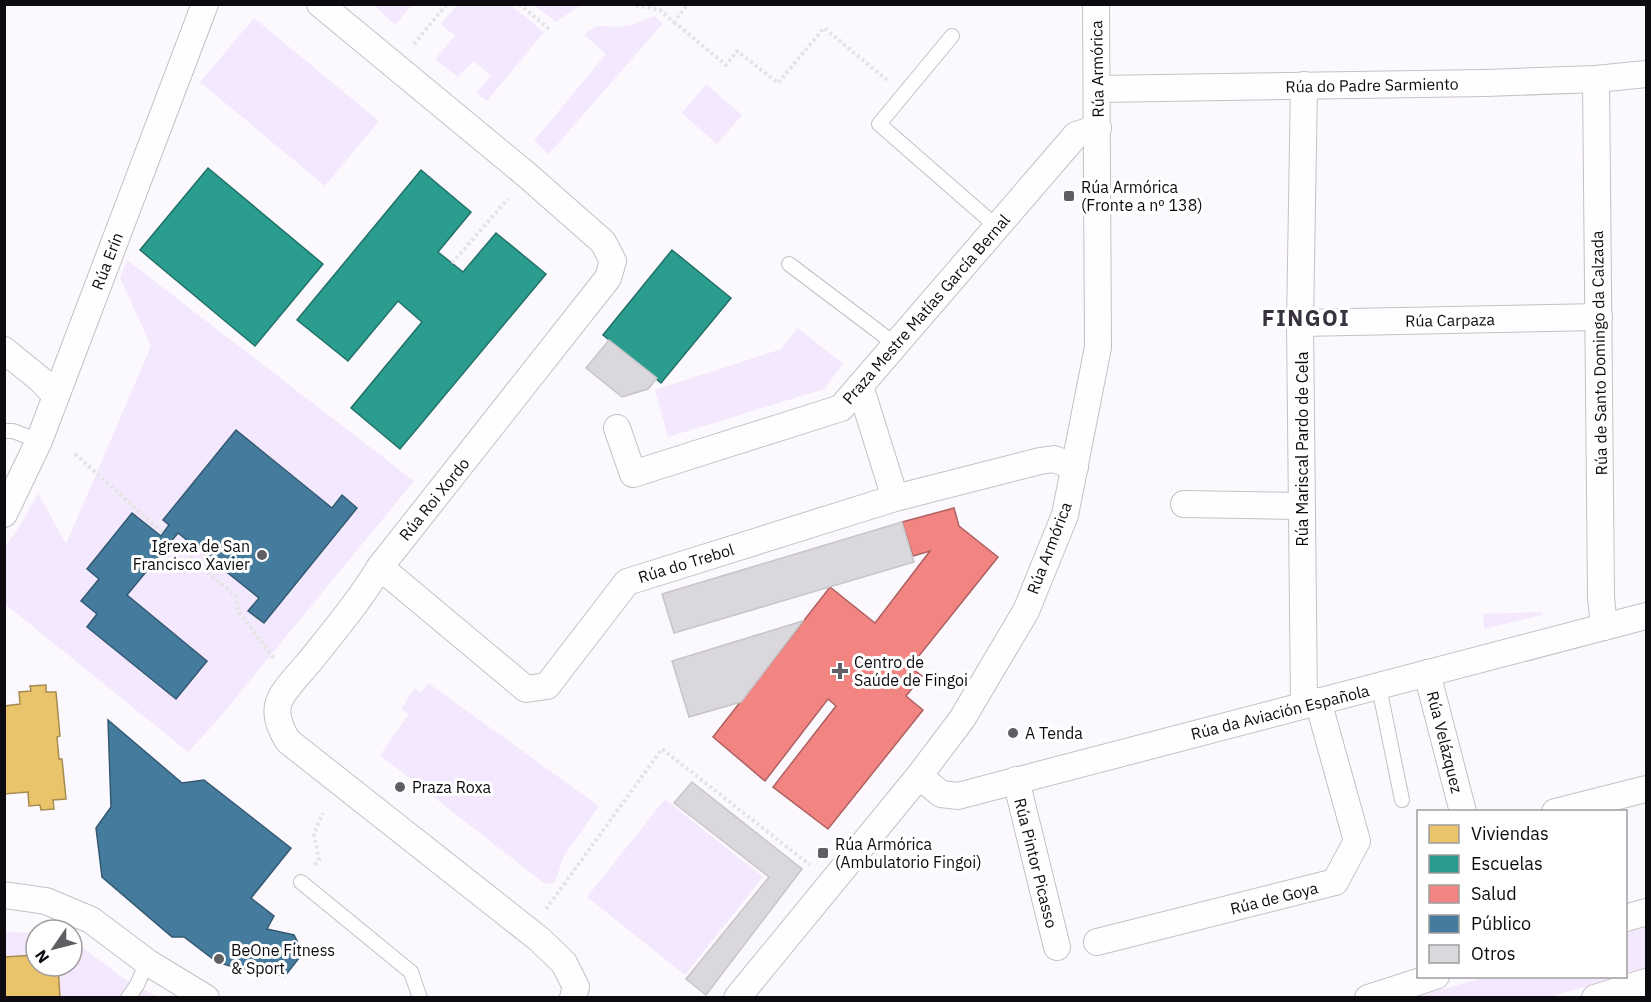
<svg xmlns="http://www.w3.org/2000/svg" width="1651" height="1002" viewBox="0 0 1651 1002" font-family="'IBM Plex Sans',sans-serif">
<rect width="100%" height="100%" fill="#fcf9fe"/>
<!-- green -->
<g fill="#f3e8fd">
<polygon points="373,4 412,4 412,5 395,25"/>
<polygon points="458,4 511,5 544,32 487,101 476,93 491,75 473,61 458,77 435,59 455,36 441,24"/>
<polygon points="534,5 581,5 556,22"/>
<path d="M654 16 663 23 549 154 534 141 606 54 584 35C598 20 609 29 626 26 635 25 646 19 654 16Z"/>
<polygon points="254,18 379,121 325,186 200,82"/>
<polygon points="706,84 742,115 717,144 682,113"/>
<polygon points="127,260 414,481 215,723 188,752 5,604 5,547 21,524 38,493 66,544 151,346 120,278"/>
<polygon points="798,328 843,364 824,389 668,437 655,390 781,349"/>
<polygon points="1543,612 1542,615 1484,629 1483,614"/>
<polygon points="428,683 599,806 564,856 555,882 545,884 380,755 409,714 401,709 415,688 421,693"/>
<polygon points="665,799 763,877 685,975 587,897"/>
<polygon points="1646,927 1646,968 1626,975 1626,933"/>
<polygon points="5,931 36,934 36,955 5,957"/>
<polygon points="72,942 83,948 123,978 158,997 60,997 58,966 72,966"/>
<polygon points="1485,977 1485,976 1619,977 1550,997 1417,997"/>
</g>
<!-- homes -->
<g fill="#e9c46a" stroke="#a78c4f" stroke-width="1.5">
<polygon points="46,685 46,692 56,692 60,736 57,737 59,759 62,759 66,799 53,800 54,809 41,810 40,805 29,806 28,792 4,794 4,706 20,704 19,692 31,691 30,686"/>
<polygon points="36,955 36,966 58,966 60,998 4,998 4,957"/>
</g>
<!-- schools -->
<g fill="#2a9d8f" stroke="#227169" stroke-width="1.5">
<polygon points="208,168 323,264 255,346 140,250"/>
<polygon points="421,170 471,212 438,252 463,272 496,233 546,274 400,449 351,408 422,322 398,301 348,361 297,320"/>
<polygon points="672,250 731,298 661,383 603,335"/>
</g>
<!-- health -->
<polygon fill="#f28482" stroke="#ae6060" stroke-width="1.5" points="954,508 959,526 998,557 910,667 922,676 906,696 923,710 828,829 773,787 836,706 828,699 765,781 713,737 830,587 875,623 930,551 913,556 902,522"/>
<!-- public -->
<g fill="#457b9d" stroke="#345973" stroke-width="1.5">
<polygon points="236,430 332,508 342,495 357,508 264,623 248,611 259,598 178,533 127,595 207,661 176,699 87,627 97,614 81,601 99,579 87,569 132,513 161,536 169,525 163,520"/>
<polygon points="108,720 182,783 204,780 291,848 251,898 274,916 267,929 294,935 303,953 285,976 250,972 217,962 184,937 172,937 102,877 96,828 111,807"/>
</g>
<!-- building -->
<g fill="#dbd8dd" stroke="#c7c4ca" stroke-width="1.5">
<polygon points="609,340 657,378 648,389 622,397 586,368"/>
<polygon points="902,522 914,562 674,633 662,594"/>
<polygon points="803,621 741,702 689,717 672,661"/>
<polygon points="692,782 802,869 706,995 686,979 769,877 674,803"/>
</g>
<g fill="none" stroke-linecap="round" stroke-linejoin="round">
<!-- lane casing -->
<g stroke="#c3c0c6" stroke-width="16">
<g id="lane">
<polyline points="952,36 879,124 996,226"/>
<polyline points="789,264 895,344"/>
<polyline points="4,431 13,431 39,441"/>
<polyline points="1379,687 1402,800"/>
<polyline points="301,882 411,972 420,998"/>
<polyline points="128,998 137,985 147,962"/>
</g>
</g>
<!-- street casing -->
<g stroke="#c3c0c6" stroke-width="28">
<g id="street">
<path d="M320 4 528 176 603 242 613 261 608 278 380 567C359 601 335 630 310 661 301 672 283 690 279 702 274 716 281 730 288 741L539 939 564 963 576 987 573 998"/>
<polyline points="1596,79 1601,597 1604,627"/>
<polyline points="1098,89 1486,83 1596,79 1646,74"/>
<polyline points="1300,323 1599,317"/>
<polyline points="4,350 41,380 56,396"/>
<polyline points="860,386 895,498"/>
<polyline points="617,428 633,474 841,408 1076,135 1098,128"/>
<polyline points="1184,504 1302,506"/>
<polyline points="4,514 39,441 205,4"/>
<polyline points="380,567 526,689 547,686 627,582 895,498 1040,461 1054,459 1075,467"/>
<polyline points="1427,673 1463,812"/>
<polyline points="1304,705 1300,323 1304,85"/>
<polyline points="919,776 941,794 958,796 1646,616"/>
<polyline points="1016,780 1057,947"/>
<polyline points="1555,812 1646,789"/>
<polyline points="4,895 46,901 91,920 147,962 206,998"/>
<polyline points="1626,918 1646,912"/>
<polyline points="1097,942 1335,882 1357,841 1318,701"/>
<polyline points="737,998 919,776 962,719 1026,611 1065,515 1098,347 1096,4"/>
<polyline points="1368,998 1436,976"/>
<polyline points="1595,998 1646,982"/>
</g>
</g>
<!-- path -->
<g stroke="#e4e4e4" stroke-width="4" stroke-dasharray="3 3" stroke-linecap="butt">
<polyline points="519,4 549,29"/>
<polyline points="630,4 660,10 674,22 688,4"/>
<polyline points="674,22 726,65 737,51 778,83 824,28 887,80"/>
<polyline points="414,44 447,4"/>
<polyline points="452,263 508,199"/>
<polyline points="75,454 163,533"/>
<polyline points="171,541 236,596 238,611 275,660"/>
<polyline points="315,865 319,860 314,834 323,813"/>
<polyline points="546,909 662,749 810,865"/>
</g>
<!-- lane -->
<use href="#lane" stroke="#fffeff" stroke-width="14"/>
<!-- street -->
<use href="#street" stroke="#fffeff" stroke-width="26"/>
</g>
<!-- markers -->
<g fill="#615e63" stroke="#fff" stroke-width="2">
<rect x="1063" y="190" width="12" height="12" rx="3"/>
<circle cx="262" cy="555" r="6"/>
<path d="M837 662h6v6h6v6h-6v6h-6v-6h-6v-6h6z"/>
<circle cx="1013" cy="733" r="6"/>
<circle cx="400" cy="787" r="6"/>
<rect x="817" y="847" width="12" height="12" rx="3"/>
<circle cx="219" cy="959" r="6"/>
</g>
<g text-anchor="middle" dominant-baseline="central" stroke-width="6" stroke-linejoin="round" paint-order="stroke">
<!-- street labels -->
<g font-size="16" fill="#0e0b10" stroke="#fff">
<text transform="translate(1097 69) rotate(-91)">Rúa Armórica</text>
<text transform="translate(1372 85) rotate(-1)">Rúa do Padre Sarmiento</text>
<text transform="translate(107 261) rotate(-69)">Rúa Erín</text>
<text transform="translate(926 309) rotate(-49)">Praza Mestre Matías García Bernal</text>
<text transform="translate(1450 320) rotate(-1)">Rúa Carpaza</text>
<text transform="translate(1599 353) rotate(-91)">Rúa de Santo Domingo da Calzada</text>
<text transform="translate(1302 449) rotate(-90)">Rúa Mariscal Pardo de Cela</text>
<text transform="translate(434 499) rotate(-51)">Rúa Roi Xordo</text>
<text transform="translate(1049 548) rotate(-69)">Rúa Armórica</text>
<text transform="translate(686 563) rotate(-17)">Rúa do Trebol</text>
<text transform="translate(1280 712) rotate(-14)">Rúa da Aviación Española</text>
<text transform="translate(1445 742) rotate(76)">Rúa Velázquez</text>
<text transform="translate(1036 863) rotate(76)">Rúa Pintor Picasso</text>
<text transform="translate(1274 898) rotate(-14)">Rúa de Goya</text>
</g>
<!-- poi labels -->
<g font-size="16" fill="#0e0b10" stroke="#fff" text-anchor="start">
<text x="1081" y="187">Rúa Armórica<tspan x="1081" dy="18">(Fronte a nº 138)</tspan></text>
<text x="250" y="546" text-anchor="end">Igrexa de San<tspan x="250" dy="18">Francisco Xavier</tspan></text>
<text x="854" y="662">Centro de<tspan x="854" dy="18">Saúde de Fingoi</tspan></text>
<text x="1025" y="733">A Tenda</text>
<text x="412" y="787">Praza Roxa</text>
<text x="835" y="844">Rúa Armórica<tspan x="835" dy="18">(Ambulatorio Fingoi)</tspan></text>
<text x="231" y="950">BeOne Fitness<tspan x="231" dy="18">&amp; Sport</tspan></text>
</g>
<!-- district labels -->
<g font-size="22" font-weight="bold" letter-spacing="1.5" fill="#38313e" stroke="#fff">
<text x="1306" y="317">FINGOI</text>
</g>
</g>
<!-- border -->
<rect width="1651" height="1002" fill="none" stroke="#0e0b10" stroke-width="12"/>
<!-- legend -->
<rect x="1417" y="810" width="210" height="168" fill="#ffffff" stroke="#9f9d9f" stroke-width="1.5"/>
<rect x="1429" y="825" width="30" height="18" fill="#e9c46a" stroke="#9f9d9f" stroke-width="1.5"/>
<text x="1471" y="840" font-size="18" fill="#0e0b10">Viviendas</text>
<rect x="1429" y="855" width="30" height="18" fill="#2a9d8f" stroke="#9f9d9f" stroke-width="1.5"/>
<text x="1471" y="870" font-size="18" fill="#0e0b10">Escuelas</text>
<rect x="1429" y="885" width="30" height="18" fill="#f28482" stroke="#9f9d9f" stroke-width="1.5"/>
<text x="1471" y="900" font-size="18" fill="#0e0b10">Salud</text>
<rect x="1429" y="915" width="30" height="18" fill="#457b9d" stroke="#9f9d9f" stroke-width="1.5"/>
<text x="1471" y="930" font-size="18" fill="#0e0b10">Público</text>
<rect x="1429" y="945" width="30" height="18" fill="#dbd8dd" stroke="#9f9d9f" stroke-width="1.5"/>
<text x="1471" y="960" font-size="18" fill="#0e0b10">Otros</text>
<!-- north arrow -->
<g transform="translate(54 948) rotate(235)"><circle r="28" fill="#ffffff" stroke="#9f9d9f" stroke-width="1.5"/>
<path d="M0-4.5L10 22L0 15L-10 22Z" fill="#615e63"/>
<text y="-9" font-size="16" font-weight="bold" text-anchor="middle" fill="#0e0b10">N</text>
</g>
</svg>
